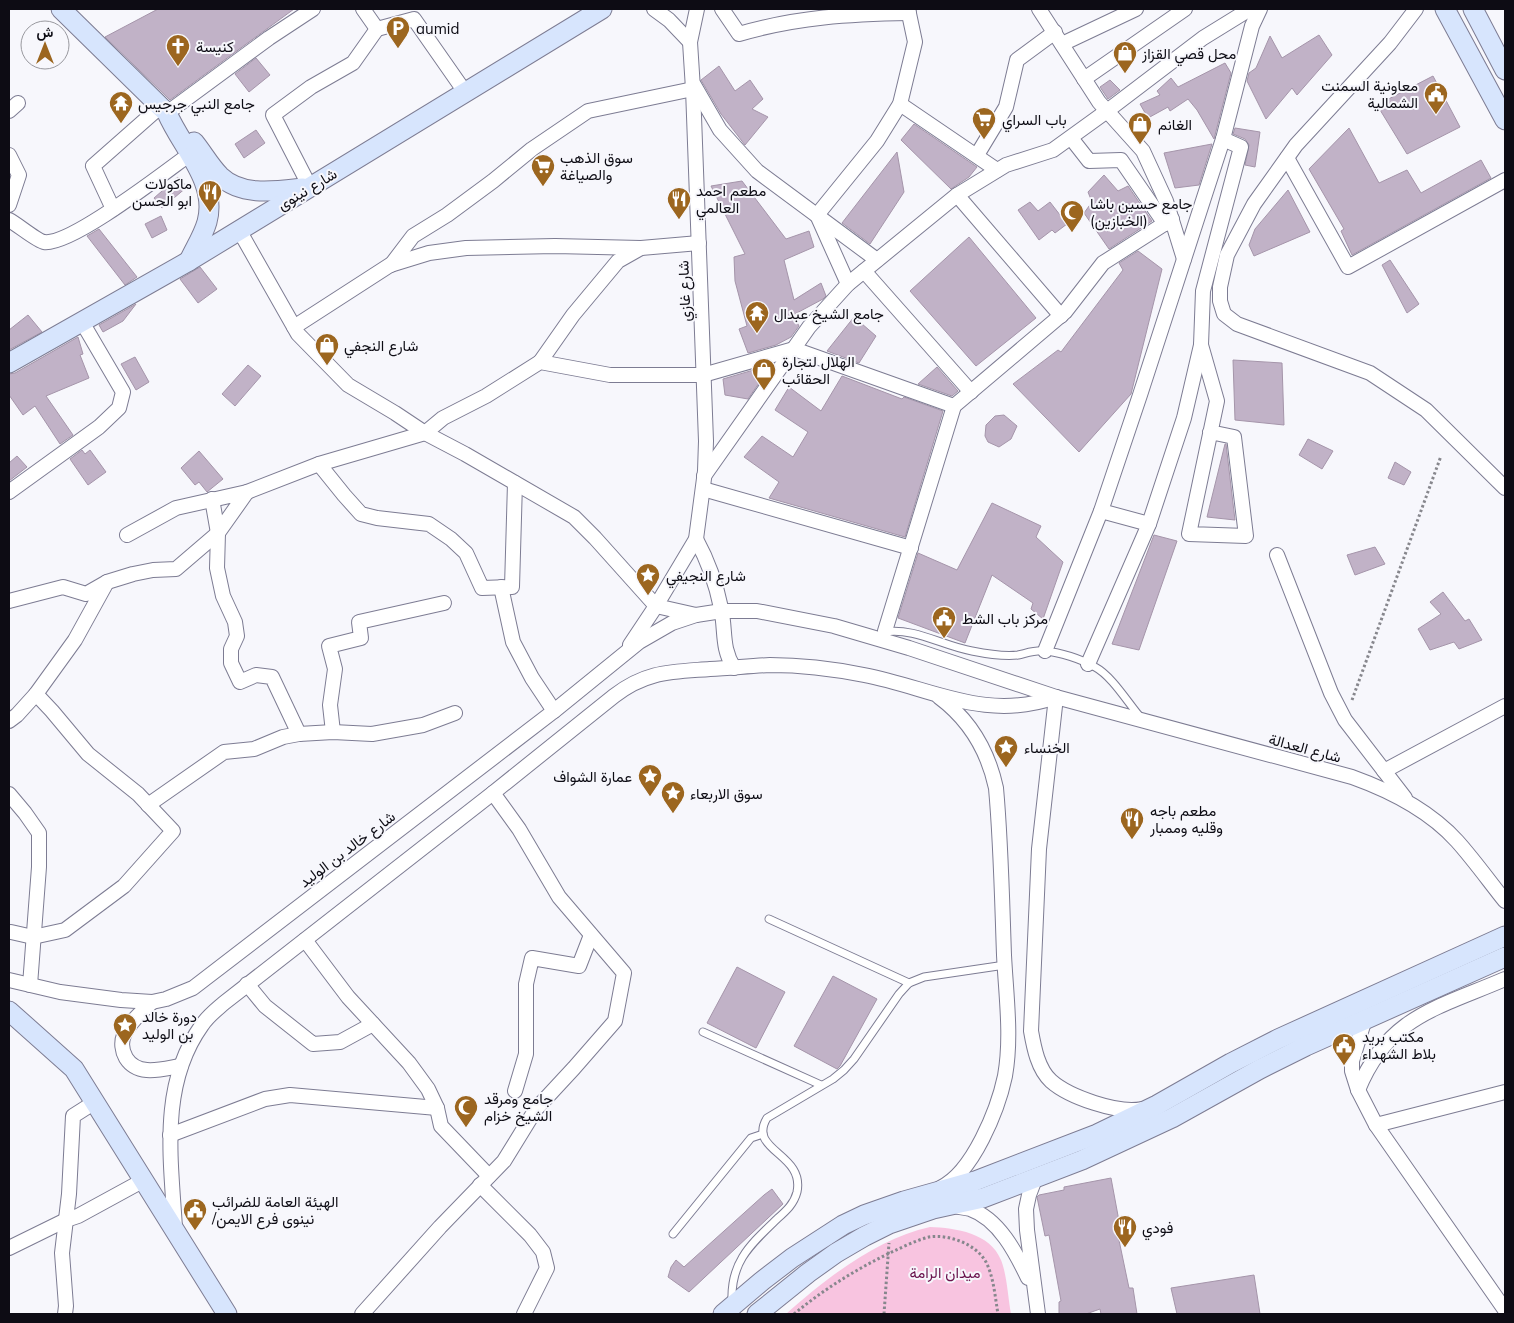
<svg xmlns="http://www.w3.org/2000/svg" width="1514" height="1323" viewBox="0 0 1514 1323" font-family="Mulish,Vazirmatn,sans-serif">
<rect width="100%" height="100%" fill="#f7f7fc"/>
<!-- green -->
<path fill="#f8c4e0" d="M930 1227C956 1228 990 1233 1001 1260 1007 1275 1008 1298 1011 1314H786C825 1279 878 1238 930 1227Z"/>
<!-- building -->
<g fill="#c1b2c7" stroke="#a595aa">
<polygon points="158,9 294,9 170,100 105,37"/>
<polygon points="1319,35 1332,55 1297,95 1292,88 1266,119 1247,81 1249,73 1256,68 1270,36 1282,58"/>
<polygon points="256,58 270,75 249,92 235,74"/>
<polygon points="1225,63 1231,73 1214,139 1197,110 1188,99 1170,111 1168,107 1148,118 1140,104 1160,95 1157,91 1171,78 1178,87"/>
<polygon points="719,66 735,91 750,80 763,99 752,109 768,117 745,145 721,114 701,80"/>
<polygon points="1433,76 1460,127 1407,154 1377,105"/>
<polygon points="1110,80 1120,90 1108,99 1100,87"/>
<polygon points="914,124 977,167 969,177 951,189 901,140"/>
<polygon points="1235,128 1260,132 1255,167 1245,165 1249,145 1245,139 1233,134"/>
<polygon points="1349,128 1379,183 1407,170 1421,193 1481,160 1491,178 1352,255 1341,231 1344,229 1309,169"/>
<polygon points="256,130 265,143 244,158 235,144"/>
<polygon points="1212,144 1199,185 1175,188 1164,153"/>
<polygon points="897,152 904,192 870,244 842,223"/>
<polygon points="1104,175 1118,191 1128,186 1152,221 1109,249 1084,213 1092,202 1088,192"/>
<polygon points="178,177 187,187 162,208 154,198"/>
<polygon points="742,181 786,239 809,231 814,247 784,260 794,300 821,283 826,296 823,299 793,315 799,326 791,337 776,345 748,353 739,329 747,326 735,281 734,257 745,254 711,186"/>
<polygon points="1288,190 1310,232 1254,256 1249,245 1255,229"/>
<polygon points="1030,202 1038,211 1050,202 1067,224 1055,233 1052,230 1039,240 1018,210"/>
<polygon points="161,216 167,230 152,238 145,224"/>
<polygon points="99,229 137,277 125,285 87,236"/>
<polygon points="969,237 1036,318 976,366 910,291"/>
<polygon points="1138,251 1162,269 1131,394 1079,452 1013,384 1058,350 1061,352 1123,270 1119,263"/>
<polygon points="1390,260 1419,304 1407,313 1382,265"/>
<polygon points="200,267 217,289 198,303 180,279"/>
<polygon points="136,304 123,321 103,332 99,325"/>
<polygon points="28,315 42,332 9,350 9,330"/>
<polygon points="854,317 876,336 859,363 827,351"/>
<polygon points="78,337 83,354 80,355 89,378 46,396 73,435 60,444 35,406 23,415 9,395 9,374 15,373"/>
<polygon points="135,357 149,382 136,390 121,364"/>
<polygon points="1233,360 1282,363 1284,425 1235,420"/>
<polygon points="248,365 261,376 235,406 222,394"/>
<polygon points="767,366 768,370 748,399 725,395 723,379"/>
<polygon points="937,367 958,391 952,396 918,384"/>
<polygon points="842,376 902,399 904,397 943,411 905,537 769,498 779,482 744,457 762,436 793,457 808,432 775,410 789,387 821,411"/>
<polygon points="1004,415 1017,426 1011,439 999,447 988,442 985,436 986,425 995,416"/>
<polygon points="1308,439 1333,451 1322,469 1299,455"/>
<polygon points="1225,444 1226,444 1235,520 1207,517"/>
<polygon points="82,450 85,454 90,450 106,472 88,485 70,459"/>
<polygon points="199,451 223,479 207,492 199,482 195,485 181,468"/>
<polygon points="17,456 27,467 9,481 9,463"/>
<polygon points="1395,462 1411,472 1404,485 1388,478"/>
<polygon points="992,503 1041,526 1036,537 1063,562 1043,619 1031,609 1033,603 992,575 965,643 898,618 918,553 957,570"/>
<polygon points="1154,535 1177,541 1139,650 1112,644"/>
<polygon points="1375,547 1385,564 1355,575 1347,555"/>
<polygon points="1443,592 1465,621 1469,619 1482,640 1459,649 1454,642 1430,650 1418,629 1441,614 1430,602"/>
<polygon points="737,967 785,992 756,1048 707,1023"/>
<polygon points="833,976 877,999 840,1066 837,1069 794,1046"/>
<polygon points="1111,1178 1119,1221 1115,1221 1129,1288 1133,1288 1137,1314 1101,1314 1100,1309 1086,1314 1059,1314 1059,1302 1061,1301 1049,1235 1045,1236 1037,1197 1039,1195 1064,1190 1064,1187"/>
<polygon points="772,1189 783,1204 689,1292 668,1277 671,1267 676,1260 684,1267 764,1195"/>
<polygon points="1254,1275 1260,1314 1177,1314 1171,1288"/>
</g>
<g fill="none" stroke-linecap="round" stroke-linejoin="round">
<!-- lane casing -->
<g stroke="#7d7c93" stroke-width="9">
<g id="lane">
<path d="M884 632C914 627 943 646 972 651 987 654 1003 657 1018 655 1027 653 1035 650 1044 651 1060 652 1081 659 1095 667 1112 676 1128 703 1141 718"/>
<polyline points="769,919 909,983"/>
<polyline points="703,1032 821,1085"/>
<polyline points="673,1234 751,1138 763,1134"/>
<path d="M732 1303C730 1262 750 1245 777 1219 786 1211 794 1204 797 1192 805 1153 747 1151 767 1118L833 1079 844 1070 854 1059 899 994 909 983 924 977 1005 965"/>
</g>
</g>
<!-- street casing -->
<g stroke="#7d7c93" stroke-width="16">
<g id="street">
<polyline points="363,9 377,29 414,19 465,92"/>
<polyline points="654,9 669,20 690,42"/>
<path d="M722 9 739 34C797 17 850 14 909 13"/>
<polyline points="1039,9 1099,102 1143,151 1166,201 1184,259"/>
<polyline points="1416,9 1390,43 1296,145 1254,204 1227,255 1220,287 1220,301 1224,314 1237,324 1370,373 1426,410 1505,488"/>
<polyline points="1062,44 1136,9"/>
<polyline points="1084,79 1185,9"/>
<polyline points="694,85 720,130 757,171 877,260"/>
<polyline points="900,104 997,170"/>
<polyline points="9,111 18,103"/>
<polyline points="167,113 269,38 313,9"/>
<polyline points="1071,138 1089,161 1121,160 1165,224"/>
<polyline points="9,155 19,175 9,205"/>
<polyline points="977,155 1006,107 1017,60 1055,32"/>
<polyline points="1287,158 1348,267 1505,180"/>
<polyline points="310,187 273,115 311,87 353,63 377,29"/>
<polyline points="957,195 1061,316"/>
<polyline points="113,209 93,166 161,106"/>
<path d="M9 220C17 224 37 241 44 242 71 246 165 172 190 154"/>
<polyline points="239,230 298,334 348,385 395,413 425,433 465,454 574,517 595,538 656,606 696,615"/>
<polyline points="391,265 413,236 447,215 493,181 532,149 588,111 693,89"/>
<polyline points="864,271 971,392"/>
<polyline points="848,284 817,215 877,141 900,104 915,42 908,9"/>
<polyline points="294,327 390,265 429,253 466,248 555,246 641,248"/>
<polyline points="1201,345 1217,401 1189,534 1246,536 1234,437 1210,432"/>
<polyline points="540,362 573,315 618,261 641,248 699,243"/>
<polyline points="319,464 344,495 361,514 377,518 429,524 451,539 466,553 482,588 512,587 515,483"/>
<polyline points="704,476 809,327 848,284 957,195 1006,165 1053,150 1107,111 1203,38 1250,9"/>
<polyline points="703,489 911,548"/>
<polyline points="9,492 99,427 119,408 123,392 82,322"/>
<polyline points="247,492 319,464 425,433 443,418 486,396 540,362 610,375 703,375 794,349 954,406"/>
<polyline points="212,499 218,533 217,568 223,596 235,622 237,636 231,649 231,663 240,682 256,675 272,677 299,734 333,732 372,734 423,725 455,713"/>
<polyline points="1101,511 1149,524"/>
<path d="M696 539C708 561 716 583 721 608 726 631 721 647 734 668"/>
<polyline points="1277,555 1331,693 1345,720 1405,798"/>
<polyline points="107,582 133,574 153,570 176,569 218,533 247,492 176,508 127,535"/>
<polyline points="501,587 513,642 532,678 554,711"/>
<polyline points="9,601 63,587 86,594 107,582 75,640 36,694"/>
<polyline points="885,631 954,406 1065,312 1103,263 1172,219"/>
<polyline points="630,645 656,606 696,539 705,471 706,441 693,89 690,42 697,9"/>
<polyline points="1045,651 1101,511 1140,395 1223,139 1252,26 1260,9"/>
<polyline points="1088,664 1149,524 1184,418 1201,345 1203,291 1241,147 1223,139"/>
<path d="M939 697C970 720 988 751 996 788 1001 843 1002 899 1004 955 1006 995 1012 1037 1005 1076 998 1109 973 1173 940 1188"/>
<path d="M1056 697 1039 849 1031 1031C1034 1048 1038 1069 1051 1081 1069 1097 1118 1114 1142 1109"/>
<polyline points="9,721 17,715 36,694 52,711 88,754 138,794 173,831 124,886 65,930 33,937 11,932"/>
<polyline points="333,732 330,705 335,669 329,646 361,638 359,622 444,603"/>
<polyline points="1384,771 1505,706"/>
<polyline points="9,794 25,813 39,833 39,867 30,985"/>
<polyline points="148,805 224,752 254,749 283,737 299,734"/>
<polyline points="305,940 348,997 409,1063 428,1089 437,1108 441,1126 489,1176"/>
<path d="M9 980 60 992 121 1000 152 1002 166 999 193 988 554 711 639 642 672 623 696 615 722 611H757L834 626 909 648 1056 697 1352 777C1391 791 1429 810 1457 841 1474 860 1489 881 1505 901"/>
<polyline points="247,984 265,1006 313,1044 340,1042 373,1024"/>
<path d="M152 1002C143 1011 129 1022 124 1035 121 1042 122 1051 126 1058 138 1077 162 1069 181 1066"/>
<polyline points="1365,1019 1352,1061 1352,1071 1358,1090 1376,1125 1505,1310"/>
<path d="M1358 1090C1388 1016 1438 1008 1505 979"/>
<polyline points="515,1091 526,1054 526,984 532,958 579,966 591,935"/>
<polyline points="1376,1125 1505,1092"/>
<polyline points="170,1135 265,1099 290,1095 437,1108"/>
<polyline points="1035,1179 1029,1195 1026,1209 1027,1230 1038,1314"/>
<polyline points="480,1185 530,1235 543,1252 547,1268 524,1314"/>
<path d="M954 1206C959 1207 965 1208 970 1209 999 1219 1016 1253 1028 1278"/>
<path d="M175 1228C171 1159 159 1085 202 1025 208 1016 216 1010 224 1003L493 793 614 696C646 671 671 672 710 669 730 668 750 666 770 665 802 665 834 669 864 675 932 688 985 722 1056 697"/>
<polyline points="9,1248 66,1220 78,1216 144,1180"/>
<polyline points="65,1314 66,1306 62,1253 69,1194 73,1116 95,1102"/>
<polyline points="362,1314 440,1227 504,1161 536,1109 574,1068 615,1021 624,973 559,897 519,829 493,793"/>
</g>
</g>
<!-- secondary casing -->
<g stroke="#7d7c93" stroke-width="21">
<g id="secondary">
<path d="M61 9 167 113C182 148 218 182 207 222 203 236 195 248 189 261"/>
<polyline points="1445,9 1505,120"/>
<polyline points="1473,9 1505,70"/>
<path d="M194 142C203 153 210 166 220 176 242 197 276 191 303 188"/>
<polyline points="9,363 189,261 602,9"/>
<polyline points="9,1011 74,1069 227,1314"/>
<polyline points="723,1314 762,1281 792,1258 843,1225 864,1215 904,1201 975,1181 1097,1134 1157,1105 1231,1063 1278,1039 1505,936"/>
<polyline points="757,1314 808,1273 836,1253 865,1236 889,1224 933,1209 983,1198 1082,1160 1172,1118 1260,1069 1306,1046 1505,957"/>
</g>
</g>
<!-- path -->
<g stroke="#87878d" stroke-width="3" stroke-dasharray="2.5 2.5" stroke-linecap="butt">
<polyline points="1352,700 1441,456"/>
<path d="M794 1314C824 1289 858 1268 894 1251 905 1246 917 1240 929 1237 949 1234 976 1244 986 1262 994 1278 995 1297 998 1314"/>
<polyline points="884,1314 889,1243"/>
</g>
<!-- lane -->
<use href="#lane" stroke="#fff" stroke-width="7"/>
<!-- street -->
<use href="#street" stroke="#fff" stroke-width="14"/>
<!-- secondary -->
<use href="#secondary" stroke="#d7e5fd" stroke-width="19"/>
</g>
<!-- icons -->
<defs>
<g id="parking-pin" transform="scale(1.25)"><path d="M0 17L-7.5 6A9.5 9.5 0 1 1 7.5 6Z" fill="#9c661f" stroke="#f7f7fc"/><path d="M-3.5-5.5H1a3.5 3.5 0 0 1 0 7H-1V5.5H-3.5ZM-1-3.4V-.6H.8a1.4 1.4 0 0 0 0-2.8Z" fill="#fff"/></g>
<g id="church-pin" transform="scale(1.25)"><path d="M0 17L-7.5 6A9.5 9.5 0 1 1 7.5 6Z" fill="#9c661f" stroke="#f7f7fc"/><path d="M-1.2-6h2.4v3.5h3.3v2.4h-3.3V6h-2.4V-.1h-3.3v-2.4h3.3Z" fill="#fff"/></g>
<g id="shop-pin" transform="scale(1.25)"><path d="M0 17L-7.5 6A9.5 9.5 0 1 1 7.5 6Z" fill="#9c661f" stroke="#f7f7fc"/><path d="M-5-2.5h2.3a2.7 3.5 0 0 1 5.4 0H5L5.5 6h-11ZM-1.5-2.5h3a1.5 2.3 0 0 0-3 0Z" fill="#fff"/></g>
<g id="civic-pin" transform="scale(1.25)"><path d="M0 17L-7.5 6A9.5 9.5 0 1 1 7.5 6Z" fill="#9c661f" stroke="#f7f7fc"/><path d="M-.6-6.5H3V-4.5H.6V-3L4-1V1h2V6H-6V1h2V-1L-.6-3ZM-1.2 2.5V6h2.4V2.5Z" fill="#fff"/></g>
<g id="temple-pin" transform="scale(1.25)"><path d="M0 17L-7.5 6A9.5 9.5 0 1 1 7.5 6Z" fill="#9c661f" stroke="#f7f7fc"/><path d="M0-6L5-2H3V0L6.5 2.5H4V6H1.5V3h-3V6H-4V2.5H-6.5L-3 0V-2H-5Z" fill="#fff"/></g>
<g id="supermarket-pin" transform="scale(1.25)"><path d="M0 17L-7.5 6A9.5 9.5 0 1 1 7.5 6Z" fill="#9c661f" stroke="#f7f7fc"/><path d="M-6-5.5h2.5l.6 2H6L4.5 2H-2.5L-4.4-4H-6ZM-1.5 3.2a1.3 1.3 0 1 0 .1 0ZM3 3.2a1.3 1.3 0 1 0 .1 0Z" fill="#fff"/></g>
<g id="restaurant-pin" transform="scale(1.25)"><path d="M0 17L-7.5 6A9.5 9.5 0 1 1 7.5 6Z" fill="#9c661f" stroke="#f7f7fc"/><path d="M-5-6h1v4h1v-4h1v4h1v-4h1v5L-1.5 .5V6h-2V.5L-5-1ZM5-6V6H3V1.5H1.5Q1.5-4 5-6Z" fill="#fff"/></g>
<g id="mosque-pin" transform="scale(1.25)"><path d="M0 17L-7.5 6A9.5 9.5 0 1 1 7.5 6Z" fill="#9c661f" stroke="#f7f7fc"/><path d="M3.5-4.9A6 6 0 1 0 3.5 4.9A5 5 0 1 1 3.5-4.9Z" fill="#fff"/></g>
<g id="sight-pin" transform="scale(1.25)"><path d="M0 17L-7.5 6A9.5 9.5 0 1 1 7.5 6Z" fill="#9c661f" stroke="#f7f7fc"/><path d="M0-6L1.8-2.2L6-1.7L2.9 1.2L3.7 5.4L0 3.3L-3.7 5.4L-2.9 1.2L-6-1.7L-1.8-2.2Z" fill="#fff"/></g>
</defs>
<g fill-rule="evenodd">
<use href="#parking-pin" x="398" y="28"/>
<use href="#church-pin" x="178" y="46"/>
<use href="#shop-pin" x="1125" y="53"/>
<use href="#civic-pin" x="1436" y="94"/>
<use href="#temple-pin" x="121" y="103"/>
<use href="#supermarket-pin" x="984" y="119"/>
<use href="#shop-pin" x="1140" y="124"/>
<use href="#supermarket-pin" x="543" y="166"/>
<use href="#restaurant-pin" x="210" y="192"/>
<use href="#restaurant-pin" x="679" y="199"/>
<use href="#mosque-pin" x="1072" y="212"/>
<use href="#temple-pin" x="757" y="313"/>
<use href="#shop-pin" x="327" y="345"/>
<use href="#shop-pin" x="764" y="370"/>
<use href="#sight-pin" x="648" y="575"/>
<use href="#civic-pin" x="944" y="618"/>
<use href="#sight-pin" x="1006" y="747"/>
<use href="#sight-pin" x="650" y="776"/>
<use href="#sight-pin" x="673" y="793"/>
<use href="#restaurant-pin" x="1132" y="819"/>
<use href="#sight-pin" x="125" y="1025"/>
<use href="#civic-pin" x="1344" y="1045"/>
<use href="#mosque-pin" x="466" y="1107"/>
<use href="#civic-pin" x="195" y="1210"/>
<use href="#restaurant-pin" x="1125" y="1227"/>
</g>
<g text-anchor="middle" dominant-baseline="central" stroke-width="4" stroke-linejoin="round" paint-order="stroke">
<!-- poi labels -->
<g font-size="15" fill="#0d0c14" stroke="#f7f7fc" text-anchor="start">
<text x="416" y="28">aumid</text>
<text x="196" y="46">كنيسة</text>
<text x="1142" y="53">محل قصي القزاز</text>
<text x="1418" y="85" text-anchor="end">معاونية السمنت<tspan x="1418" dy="17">الشمالية</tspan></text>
<text x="138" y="103">جامع النبي جرجيس</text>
<text x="1002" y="119">باب السراي</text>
<text x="1158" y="124">الغانم</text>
<text x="560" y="157">سوق الذهب<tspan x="560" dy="17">والصياغة</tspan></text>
<text x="192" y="183" text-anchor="end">ماكولات<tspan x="192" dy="17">ابو الحسن</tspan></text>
<text x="696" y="190">مطعم احمد<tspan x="696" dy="17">العالمي</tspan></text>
<text x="1090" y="203">جامع حسين باشا<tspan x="1090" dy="17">(الخبازين)</tspan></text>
<text x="774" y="313">جامع الشيخ عبدال</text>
<text x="344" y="345">شارع النجفي</text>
<text x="782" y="361">الهلال لتجارة<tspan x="782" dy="17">الحقائب</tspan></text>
<text x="666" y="575">شارع النجيفي</text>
<text x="962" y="618">مركز باب الشط</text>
<text x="1024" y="747">الخنساء</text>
<text x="632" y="776" text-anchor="end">عمارة الشواف</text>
<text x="690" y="793">سوق الاربعاء</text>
<text x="1150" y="810">مطعم باجه<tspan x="1150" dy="17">وقليه وممبار</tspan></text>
<text x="142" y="1016">دورة خالد<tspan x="142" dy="17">بن الوليد</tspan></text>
<text x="1362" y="1036">مكتب بريد<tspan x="1362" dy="17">بلاط الشهداء</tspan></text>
<text x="484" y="1098">جامع ومرقد<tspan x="484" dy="17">الشيخ خزام</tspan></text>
<text x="212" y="1201">الهيئة العامة للضرائب<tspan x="212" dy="17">/نينوى فرع الايمن</tspan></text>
<text x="1142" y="1227">فودي</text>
</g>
<!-- street labels -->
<g font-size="15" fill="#0d0c14" stroke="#f7f7fc">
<text transform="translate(307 189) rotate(-31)">شارع نينوى</text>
<text transform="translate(684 291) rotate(-92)">شارع غازي</text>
<text transform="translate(1305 748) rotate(15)">شارع العدالة</text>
<text transform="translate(347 849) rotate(-37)">شارع خالد بن الوليد</text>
</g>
<!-- park labels -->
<g font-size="15" fill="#69114c" stroke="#f7f7fc">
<text x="945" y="1272">ميدان الرامة</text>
</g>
</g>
<!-- border -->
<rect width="1514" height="1323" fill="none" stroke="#0d0c14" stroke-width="20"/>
<!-- north arrow -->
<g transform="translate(45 45)"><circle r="24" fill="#f7f7fc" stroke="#99999f"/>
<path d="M0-4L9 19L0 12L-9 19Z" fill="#9c661f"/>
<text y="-8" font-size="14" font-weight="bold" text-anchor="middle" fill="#0d0c14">ش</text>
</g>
</svg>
